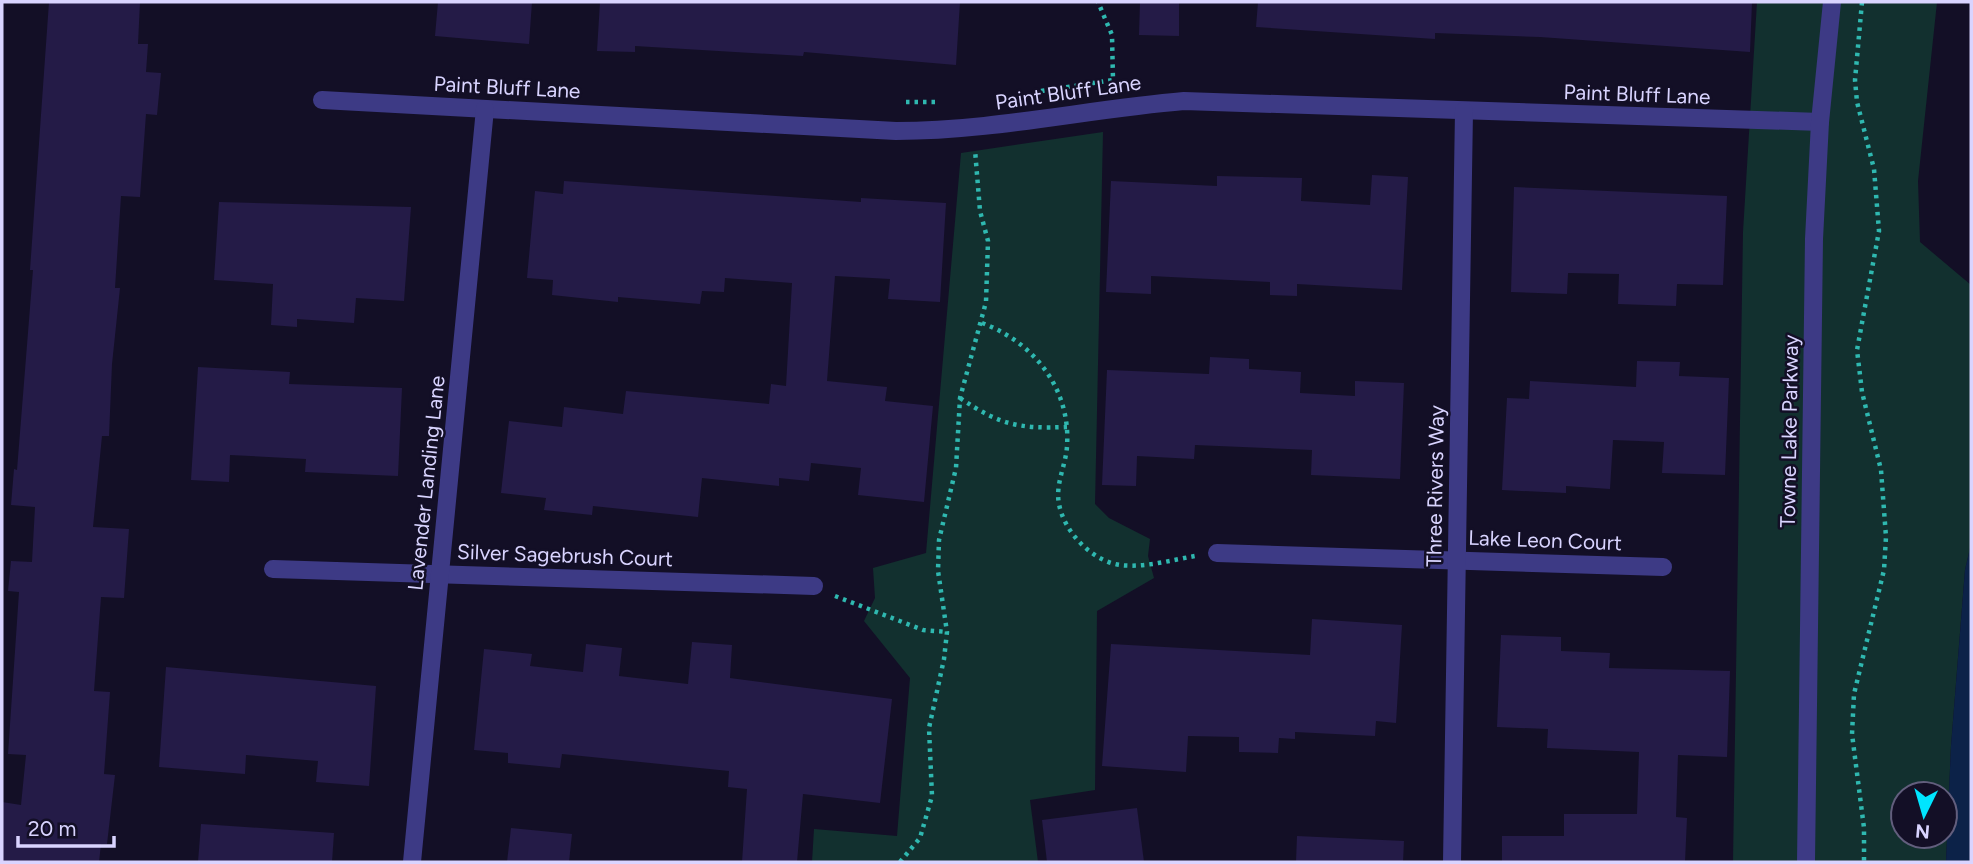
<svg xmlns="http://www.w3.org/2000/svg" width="1973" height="864" viewBox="0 0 1973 864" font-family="Figtree,sans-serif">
<rect width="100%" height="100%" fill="#130f26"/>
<!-- green -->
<g fill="#12302f" fill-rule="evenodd">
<path d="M1757 2H1937L1918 181 1920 242 1971 285V544L1965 570 1951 746 1946 862H1733L1743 232ZM1903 794H1945V836H1903Z"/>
<polygon points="1103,132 1095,504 1109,518 1150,539 1148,556 1154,578 1097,611 1095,790 1030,800 1038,862 812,862 814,829 897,836 910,678 864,621 875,598 873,568 926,553 961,153"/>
</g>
<!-- water -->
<polygon fill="#0c2248" points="1971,544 1971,862 1946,862 1951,746 1965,570"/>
<!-- building -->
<g fill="#241b47">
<polygon points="49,2 140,2 138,44 148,44 146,72 161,73 157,115 146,114 140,197 121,196 115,288 120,288 112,364 109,436 102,436 93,527 129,529 124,598 101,597 94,691 110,692 104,774 115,775 107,844 101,844 99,862 2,862 2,802 21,805 26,755 8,754 19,592 8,591 11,561 32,562 35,507 11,505 14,469 17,470 33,270 30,270"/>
<polygon points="438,2 532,2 529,44 435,36"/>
<polygon points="600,2 960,2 956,65 804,52 803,56 635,46 635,52 597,51"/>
<polygon points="1140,2 1179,2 1179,36 1139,35"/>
<polygon points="1258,2 1752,2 1750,52 1540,37 1435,33 1435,39 1256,27"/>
<polygon points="1372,175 1408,177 1402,290 1297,284 1297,296 1270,295 1270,282 1151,276 1151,294 1106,292 1111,181 1217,186 1217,176 1302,178 1301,201 1370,205"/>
<polygon points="564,181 861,202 861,198 946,203 940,302 888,299 890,279 835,276 827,381 887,387 885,401 933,406 924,502 858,495 861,468 811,463 809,481 779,478 779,486 702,478 698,517 593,506 592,515 544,510 546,498 501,493 509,421 562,427 564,407 623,414 626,391 769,404 771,384 786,386 792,283 725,278 724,292 702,291 700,304 618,297 618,302 552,295 553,280 527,278 535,191 563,194"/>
<polygon points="1514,187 1727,196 1723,285 1677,284 1676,306 1618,304 1619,274 1568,273 1567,294 1511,292"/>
<polygon points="219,202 411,207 404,301 356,298 354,323 297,319 297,327 271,325 273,284 214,280"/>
<polygon points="1210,357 1249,359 1249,369 1301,372 1300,393 1355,396 1355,381 1404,383 1400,479 1311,475 1312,450 1195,445 1194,459 1137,456 1136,486 1102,485 1107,370 1209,374"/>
<polygon points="1637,361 1680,362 1679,376 1729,378 1725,475 1662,473 1664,442 1613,440 1610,489 1566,486 1566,493 1502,490 1507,398 1529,399 1530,381 1636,387"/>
<polygon points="198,367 290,372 289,384 402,388 398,476 305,472 306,459 230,455 229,482 191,480"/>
<polygon points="1312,619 1402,625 1396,723 1376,721 1375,736 1295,732 1295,739 1279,738 1278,753 1239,752 1239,737 1188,736 1186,772 1102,766 1111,644 1310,655"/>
<polygon points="1501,635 1561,637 1561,651 1610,653 1609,668 1730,671 1727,757 1678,755 1676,817 1687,818 1685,862 1502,862 1502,836 1564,836 1564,814 1637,814 1639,752 1547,748 1548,729 1497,727"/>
<polygon points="692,642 732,645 730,678 892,699 880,803 803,794 797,862 742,862 747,789 728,787 729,771 562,754 560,768 508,763 508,753 474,750 484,649 532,654 530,666 583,672 586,644 622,648 619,676 688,684"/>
<polygon points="166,667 376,686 369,786 316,782 318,761 246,755 245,774 159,767"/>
<polygon points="1137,808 1144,862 1047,862 1042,820"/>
<polygon points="201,824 334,833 332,862 198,862"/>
<polygon points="511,828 572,834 569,862 507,862"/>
<polygon points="1297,836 1404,841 1403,862 1296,862"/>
</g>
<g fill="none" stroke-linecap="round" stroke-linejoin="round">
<!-- path -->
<g stroke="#2fb8b0" stroke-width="4.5" stroke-dasharray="3.5 5" stroke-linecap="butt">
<polyline points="1862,2 1855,80 1857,102 1874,169 1879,231 1857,350 1862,392 1881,470 1886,537 1884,570 1854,694 1852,734 1864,828 1864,862"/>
<polyline points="1041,91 1113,80 1112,35 1098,2"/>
<polyline points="906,102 939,102"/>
<path d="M982 323C1033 342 1071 388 1067 446 1066 465 1055 484 1059 504 1064 532 1092 561 1120 565 1144 568 1172 560 1195 556"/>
<path d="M960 398C1000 425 1019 429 1067 427"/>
<polyline points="835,596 923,630 947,632"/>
<polyline points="900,862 920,838 932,796 929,728 944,659 947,632 938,571 939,540 956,468 960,398 986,302 988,241 980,211 975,150"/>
</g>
<!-- minor -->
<g stroke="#3d3a85" stroke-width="18">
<path d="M322 100 896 131C993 131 1088 109 1184 101L1820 122"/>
<polyline points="1217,553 1663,567"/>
<polyline points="273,569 814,586"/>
<polyline points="412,862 485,109"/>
<polyline points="1452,862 1464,111"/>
<polyline points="1806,862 1814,239 1820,122 1832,2"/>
</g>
</g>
<g text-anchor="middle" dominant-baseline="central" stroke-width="5" stroke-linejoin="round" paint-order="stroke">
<!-- street labels -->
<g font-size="21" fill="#d9d4ff" stroke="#130f26">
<text transform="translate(507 87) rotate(3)">Paint Bluff Lane</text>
<text transform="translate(1068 92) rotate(-8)">Paint Bluff Lane</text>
<text transform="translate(1637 94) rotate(2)">Paint Bluff Lane</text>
<text transform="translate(1789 431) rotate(-89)">Towne Lake Parkway</text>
<text transform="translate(426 483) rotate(-84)">Lavender Landing Lane</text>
<text transform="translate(1435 486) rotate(-89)">Three Rivers Way</text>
<text transform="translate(1545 540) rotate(2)">Lake Leon Court</text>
<text transform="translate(565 555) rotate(2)">Silver Sagebrush Court</text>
</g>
</g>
<!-- border -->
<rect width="1973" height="864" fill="none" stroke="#d9d4ff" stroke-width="7"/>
<!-- north arrow -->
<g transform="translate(1924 815) rotate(185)"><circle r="33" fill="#130f26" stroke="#625e7d" stroke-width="2"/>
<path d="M0-5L12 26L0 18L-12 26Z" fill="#00e5ff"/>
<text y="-10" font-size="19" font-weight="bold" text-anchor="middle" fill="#d9d4ff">N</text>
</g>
<!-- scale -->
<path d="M18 836v10h96v-10" fill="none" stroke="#d9d4ff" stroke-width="3.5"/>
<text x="28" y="836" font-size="21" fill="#d9d4ff" stroke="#130f26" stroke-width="5" paint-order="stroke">20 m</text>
</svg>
